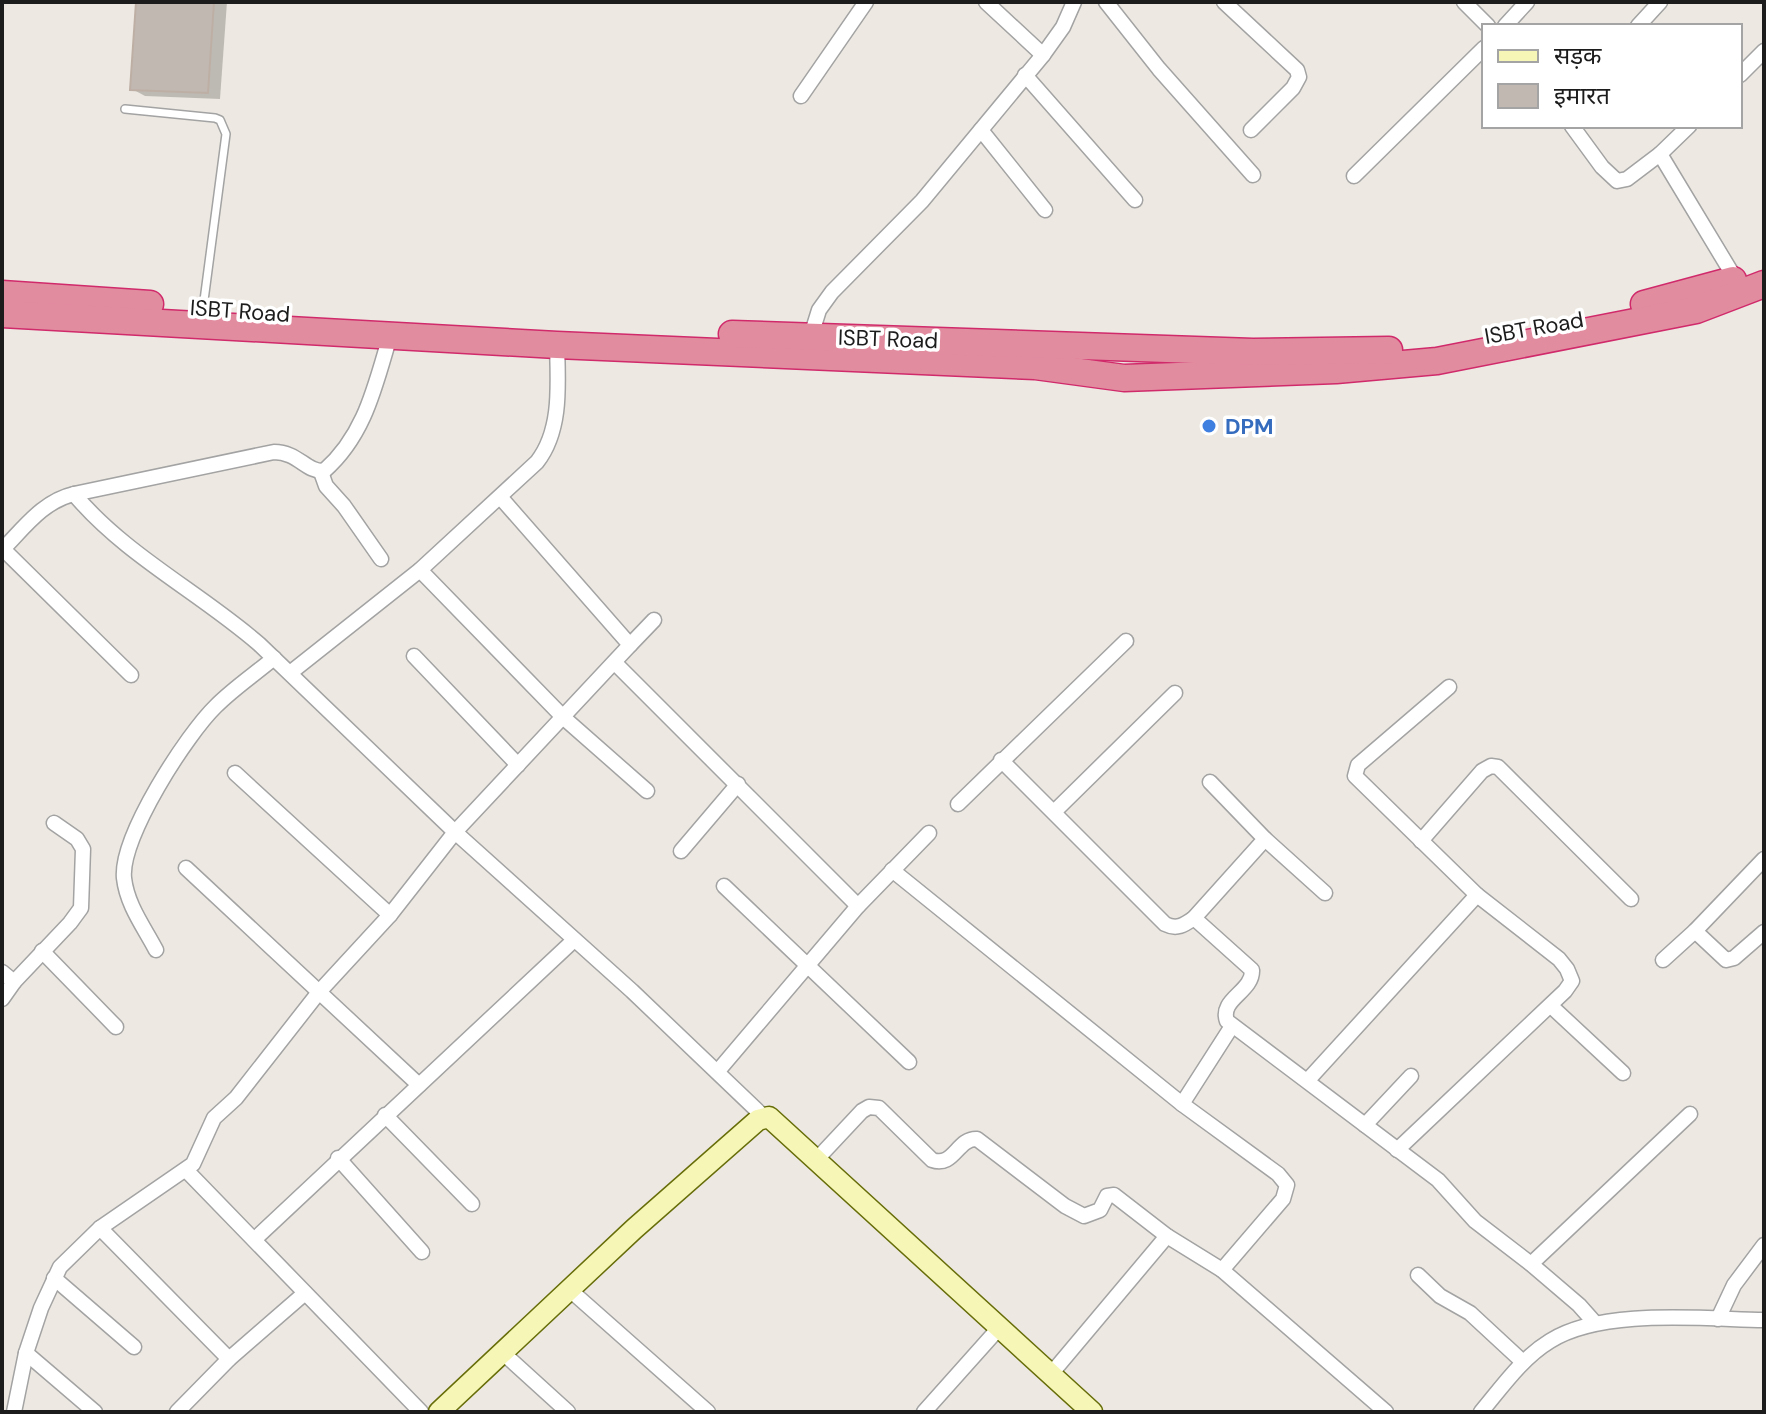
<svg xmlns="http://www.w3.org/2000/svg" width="1766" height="1414" viewBox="0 0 1766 1414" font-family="'DM Sans','Noto Sans Devanagari',sans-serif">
  <rect width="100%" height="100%" fill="#ede9e2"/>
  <polygon fill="#0003" points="138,2 227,2 220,99 145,96 132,89"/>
  <polygon fill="#c1b8b2" stroke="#beafa5" stroke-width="2" points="136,2 214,2 208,93 130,90"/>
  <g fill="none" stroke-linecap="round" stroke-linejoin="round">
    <defs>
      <polyline id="lane" points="125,109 215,118 220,120 226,134 203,308"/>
      <g id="street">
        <polyline points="986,2 1043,55"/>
        <polyline points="1106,2 1159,69 1253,175"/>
        <polyline points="1224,2 1297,70 1299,77 1293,88 1251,130"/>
        <polyline points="1464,2 1488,26"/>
        <polyline points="1505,26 1527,2"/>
        <polyline points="1638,26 1660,2"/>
        <polyline points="1025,75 1135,200"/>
        <polyline points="1740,75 1764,51"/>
        <polyline points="801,96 866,2"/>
        <polyline points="1572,126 1602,167 1617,181 1627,179 1660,154 1736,280"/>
        <polyline points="981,130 1045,210"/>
        <polyline points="1660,154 1689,126"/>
        <polyline points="1354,176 1484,48"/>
        <path d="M390,336C375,386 365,435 324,471C306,472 298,452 274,452L74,494C125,555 199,592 259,644L455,832L632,991L765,1118"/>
        <polyline points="809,342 819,310 832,292 922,201 1043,55 1063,27 1074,2"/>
        <polyline points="321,472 326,486 344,506 381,559"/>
        <polyline points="3,549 131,675"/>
        <path d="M2,550C24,528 43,501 74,494"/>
        <polyline points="420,570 564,718 647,791"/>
        <polyline points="630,645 654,620"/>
        <polyline points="414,656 518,765"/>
        <polyline points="615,663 858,906"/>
        <path d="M290,673L420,570L537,462C562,430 558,384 557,345"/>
        <path d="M1001,760L1165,924C1177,930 1184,925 1194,918L1265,839L1210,782"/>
        <polyline points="235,773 390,915"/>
        <polyline points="958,804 1126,641"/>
        <polyline points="1054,812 1175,693"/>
        <polyline points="1265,839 1325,893"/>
        <polyline points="1421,841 1482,771 1491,766 1498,767 1631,899"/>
        <polyline points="681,851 738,784"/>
        <polyline points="186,868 419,1085"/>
        <polyline points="892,870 1182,1104"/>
        <polyline points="724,886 909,1062"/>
        <path d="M1194,918L1252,970C1253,992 1219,999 1227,1021L1438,1180L1475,1221L1531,1264L1579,1305L1595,1323"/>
        <polyline points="1695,931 1726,960 1734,958 1764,932"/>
        <path d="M156,950C144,927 127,905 124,878C120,837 187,734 216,706C234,688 255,674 274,658"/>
        <polyline points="42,951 116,1027"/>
        <polyline points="1663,960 1695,931 1764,859"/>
        <polyline points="2,972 14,982 70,923 81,908 83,849 77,839 54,823"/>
        <polyline points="2,999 14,982"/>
        <polyline points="1551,1006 1623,1073"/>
        <polyline points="718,1071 858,906 929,833"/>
        <polyline points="1308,1080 1477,895"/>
        <polyline points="385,1115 472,1204"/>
        <polyline points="1365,1125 1411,1076"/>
        <polyline points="1397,1150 1565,991 1572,981 1567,969 1559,959 1477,895 1355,776 1358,765 1449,687"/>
        <polyline points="338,1158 422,1252"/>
        <path d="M817,1159L862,1111L869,1107L879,1108L932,1160C954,1168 957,1138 977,1139L1065,1206L1084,1216L1100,1210L1107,1196L1114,1195L1167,1236L1222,1270L1386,1412"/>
        <polyline points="186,1170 421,1412"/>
        <polyline points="100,1228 229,1359"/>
        <polyline points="255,1239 573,941"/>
        <polyline points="1531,1264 1690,1114"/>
        <polyline points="1222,1270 1283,1199 1287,1185 1278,1174 1182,1104 1232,1026"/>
        <polyline points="1418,1275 1440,1296 1470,1313 1523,1362"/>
        <polyline points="54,1278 134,1347"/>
        <polyline points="570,1290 708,1412"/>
        <polyline points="1718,1319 1734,1285 1764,1245"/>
        <polyline points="502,1352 568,1412"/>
        <polyline points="26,1353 95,1412"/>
        <polyline points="1051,1374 1167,1236"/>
        <polyline points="14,1412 26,1353 41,1308 60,1267 100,1228 193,1164 214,1118 236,1098 319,992 390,915 455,832 630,645 501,498"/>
        <polyline points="177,1412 229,1359 305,1293"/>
        <polyline points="924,1412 999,1328"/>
        <path d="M1481,1412C1502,1387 1522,1358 1550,1341C1602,1308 1703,1319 1764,1320"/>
      </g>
      <polyline id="secondary" points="439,1412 634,1229 758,1120 769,1117 1092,1412"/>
      <g id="highway">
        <polyline points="2,294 150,304"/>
        <polyline points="1644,304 1733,280"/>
        <polyline points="2,314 557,345 1035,366 1124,378 1336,370 1437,361 1696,310 1764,284"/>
        <polyline points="732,334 1253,352 1389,350"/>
      </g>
    </defs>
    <use href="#lane" stroke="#a3a3a3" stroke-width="10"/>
    <use href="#street" stroke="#a3a3a3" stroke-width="17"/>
    <use href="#secondary" stroke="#676d09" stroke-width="23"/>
    <use href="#highway" stroke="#d02a6b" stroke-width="29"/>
    <use href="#lane" stroke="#fff" stroke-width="7"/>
    <use href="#street" stroke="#fff" stroke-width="14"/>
    <use href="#secondary" stroke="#f6f7b7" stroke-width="20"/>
    <use href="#highway" stroke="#e28ca0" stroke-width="26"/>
  </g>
  <circle fill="#3f7fe0" stroke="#fff" stroke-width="3" cx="1209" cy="426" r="8"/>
  <g text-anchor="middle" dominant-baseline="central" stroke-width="7" stroke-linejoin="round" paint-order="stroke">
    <g font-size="22" fill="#1c1c1c" stroke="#fff">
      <text transform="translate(240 311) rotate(4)">ISBT Road</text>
      <text transform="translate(1534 328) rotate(-10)">ISBT Road</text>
      <text transform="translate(888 339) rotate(2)">ISBT Road</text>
    </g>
    <g font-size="22" font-weight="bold" fill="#366cbe" stroke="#fff" text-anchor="start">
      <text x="1225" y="426">DPM</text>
    </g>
  </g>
  <rect width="1766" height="1414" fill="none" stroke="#1c1c1c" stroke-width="8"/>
  <rect x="1482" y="24" width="260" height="104" fill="#ffffff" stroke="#a4a4a4" stroke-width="2"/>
  <rect x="1498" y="50" width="40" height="12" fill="#f6f7b7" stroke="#a4a4a4" stroke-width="2"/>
  <text x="1554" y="64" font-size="24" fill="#1c1c1c">सड़क</text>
  <rect x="1498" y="84" width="40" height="24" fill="#c1b8b2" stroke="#a4a4a4" stroke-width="2"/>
  <text x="1554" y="104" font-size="24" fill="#1c1c1c">इमारत</text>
</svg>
